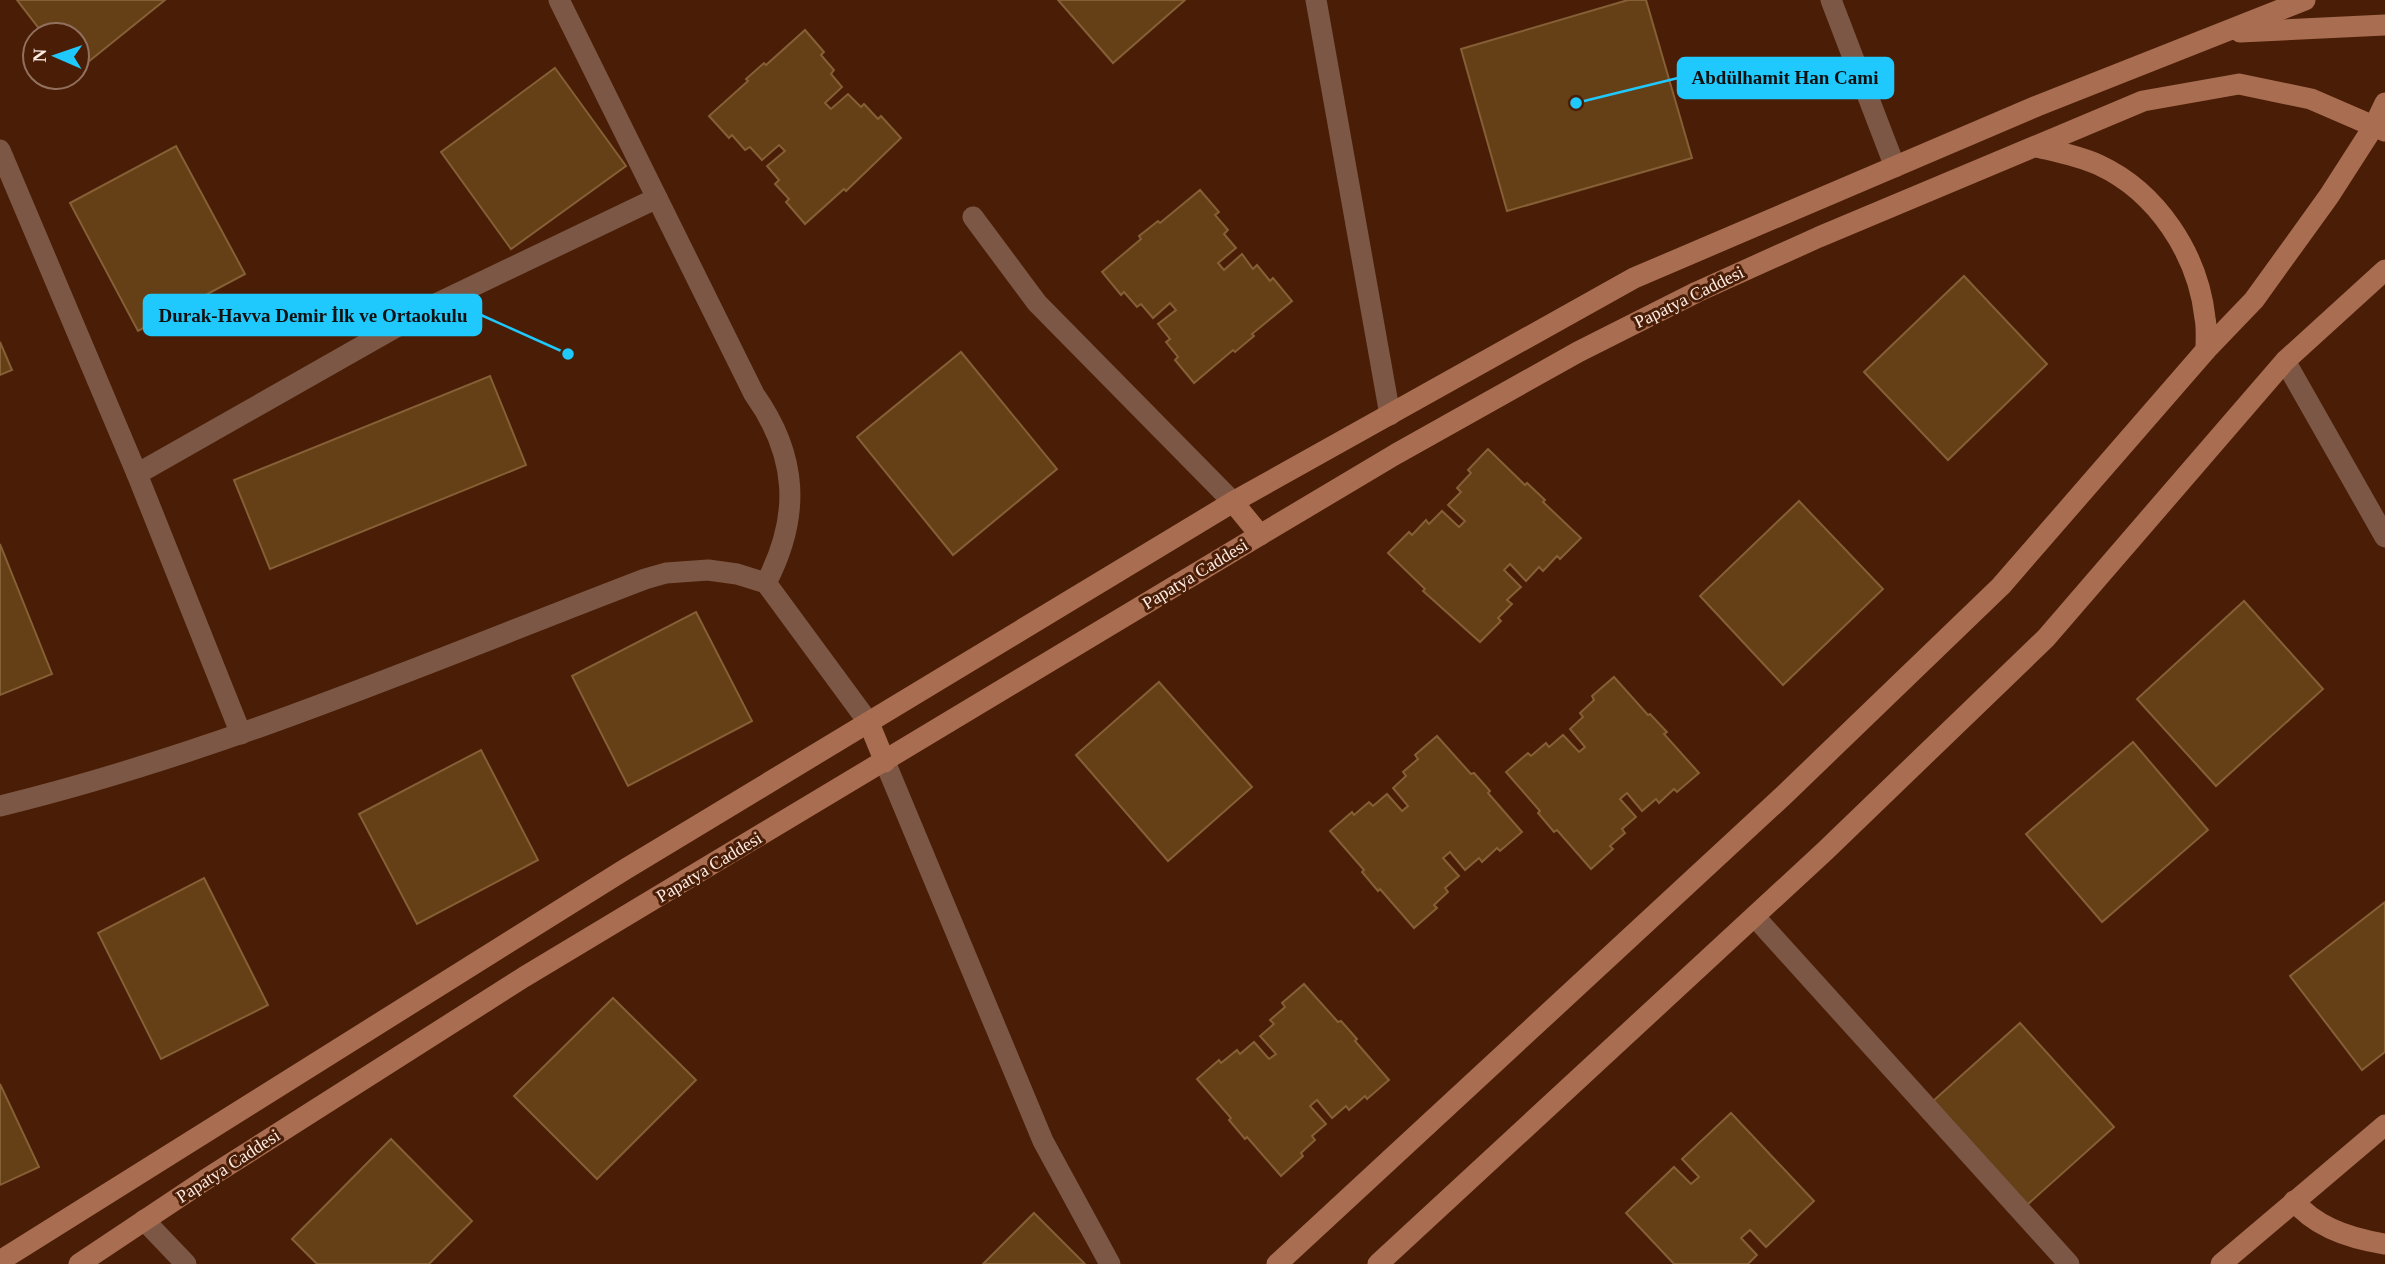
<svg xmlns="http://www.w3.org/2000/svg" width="2385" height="1264" viewBox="0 0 2385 1264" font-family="Georgia,serif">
  <rect width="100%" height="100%" fill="#4a1e06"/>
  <g fill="#654016" stroke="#855f36" stroke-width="2">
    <polygon points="17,0 165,0 77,71 77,35 44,35"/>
    <polygon points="1058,0 1185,0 1113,63"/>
    <polygon points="1628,0 1646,0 1692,158 1507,211 1461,49"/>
    <polygon points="805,30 824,52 821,55 834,70 831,74 842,87 825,103 831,109 848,94 861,107 864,104 878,119 881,116 901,138 846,191 844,189 805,224 786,202 789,199 775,184 779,180 767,166 785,151 779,145 762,160 750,147 745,150 732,135 729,138 709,116 748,81 746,79 764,63 766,65"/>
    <polygon points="555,68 626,166 511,249 441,152"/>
    <polygon points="176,146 245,274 138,331 70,203"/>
    <polygon points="1200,190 1219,212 1215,215 1228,230 1224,234 1236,248 1218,263 1224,270 1242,254 1253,269 1257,265 1270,281 1273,278 1292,301 1252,334 1254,336 1235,352 1233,350 1194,383 1175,360 1178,357 1166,342 1170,339 1158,324 1176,310 1170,303 1153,318 1141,304 1137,307 1124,292 1121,295 1102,272 1141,239 1139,236 1158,221 1160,223"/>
    <polygon points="1964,276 2047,364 1948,460 1864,372"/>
    <polygon points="0,342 12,370 0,375"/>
    <polygon points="961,352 1057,469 953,555 857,437"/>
    <polygon points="490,376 526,465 270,569 234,480"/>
    <polygon points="1488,449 1525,485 1527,483 1545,500 1543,502 1581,538 1560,559 1557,556 1543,571 1539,567 1526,581 1510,564 1504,570 1521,587 1507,600 1512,604 1498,618 1501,621 1480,642 1423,591 1425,589 1388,553 1409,532 1412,535 1426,520 1429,524 1442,511 1459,527 1465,521 1448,505 1461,492 1457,488 1471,473 1468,470"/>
    <polygon points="1799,501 1883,589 1783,685 1700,596"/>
    <polygon points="0,544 52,674 0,695"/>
    <polygon points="2244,601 2323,689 2216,786 2137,699"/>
    <polygon points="696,612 752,721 628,786 572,676"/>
    <polygon points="1614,677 1648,715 1650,714 1667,732 1664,734 1699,773 1677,792 1674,789 1659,803 1656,799 1642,811 1627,793 1620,799 1636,817 1622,829 1625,833 1610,846 1613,849 1591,869 1557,830 1554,832 1538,813 1540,811 1506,772 1528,753 1531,756 1546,743 1549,747 1563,735 1579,752 1585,747 1570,729 1583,717 1580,713 1594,700 1592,696"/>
    <polygon points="1159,682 1252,787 1168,861 1076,755"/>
    <polygon points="1437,736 1471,774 1474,773 1490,791 1488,793 1522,832 1500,851 1497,848 1482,862 1479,858 1465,870 1450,852 1443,858 1459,876 1445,888 1448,892 1434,905 1437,908 1414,928 1380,889 1378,891 1362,872 1364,870 1330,831 1352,812 1354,815 1369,802 1373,806 1387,794 1402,811 1408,806 1393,788 1406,776 1403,772 1418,759 1415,755"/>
    <polygon points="2133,742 2208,830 2102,922 2026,834"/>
    <polygon points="481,750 538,860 417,924 359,814"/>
    <polygon points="204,878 268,1005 161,1059 98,933"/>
    <polygon points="2385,902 2385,1052 2362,1070 2290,976"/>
    <polygon points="1304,984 1338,1022 1341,1021 1357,1039 1355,1041 1389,1080 1367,1099 1365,1096 1349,1110 1346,1106 1332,1118 1317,1100 1310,1106 1326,1124 1312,1136 1315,1140 1301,1153 1303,1156 1281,1176 1247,1137 1245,1139 1229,1120 1231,1118 1197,1079 1219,1060 1221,1063 1237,1050 1240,1054 1254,1042 1269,1059 1276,1054 1260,1036 1274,1024 1270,1020 1285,1007 1282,1003"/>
    <polygon points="613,998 696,1080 597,1179 514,1096"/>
    <polygon points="2020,1023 2114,1127 2027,1205 1933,1101"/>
    <polygon points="0,1084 39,1167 0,1185"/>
    <polygon points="1731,1113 1814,1201 1766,1247 1750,1230 1741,1238 1757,1255 1748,1264 1674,1264 1626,1213 1674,1167 1691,1184 1699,1177 1682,1159"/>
    <polygon points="391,1139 472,1221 429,1264 317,1264 292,1239"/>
    <polygon points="1034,1213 1085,1264 983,1264"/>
  </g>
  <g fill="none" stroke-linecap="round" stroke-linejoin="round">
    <g stroke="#7d5745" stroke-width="21">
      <path d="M559,0L754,394C798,456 801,516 766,583"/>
      <polyline points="1316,0 1390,415"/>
      <polyline points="1831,0 1895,167"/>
      <polyline points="0,150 137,474 241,734"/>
      <polyline points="973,217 1037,303 1233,502"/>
      <polyline points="2285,361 2385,537"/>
      <polyline points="137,474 440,302 657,198"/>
      <polyline points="885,762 1043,1141 1110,1264"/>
      <path d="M0,806C222,752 433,660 645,579L666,573L708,570L737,574L766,583L869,723"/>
      <polyline points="1755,917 2069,1264"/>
      <polyline points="144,1220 186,1264"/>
    </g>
    <g stroke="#a96d51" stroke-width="21">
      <polyline points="2240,32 2385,25"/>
      <path d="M2037,147C2058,152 2079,156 2099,165C2157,192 2198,254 2205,318C2207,328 2206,339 2206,350"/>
      <polyline points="1233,502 1260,535"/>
      <polyline points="869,723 885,762"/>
      <path d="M2294,1201C2316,1228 2352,1239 2385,1244"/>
      <polyline points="0,1261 624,870 1233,502 1634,278 2037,106 2305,0"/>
      <polyline points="79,1264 208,1178 524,977 1260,535 1396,454 1578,352 1697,292 1819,237 2143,101 2239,84 2311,99 2385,131"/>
      <polyline points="1277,1264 1783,796 2001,586 2206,350 2254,300 2329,196 2374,126 2385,103"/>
      <polyline points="1378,1264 1825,851 2046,638 2285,361 2385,270"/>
      <polyline points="2221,1264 2385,1125"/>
    </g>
  </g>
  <g text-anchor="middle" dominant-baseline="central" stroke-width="6" stroke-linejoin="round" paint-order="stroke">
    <g font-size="18" fill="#feece4" stroke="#4a1e06">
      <text transform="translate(1689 297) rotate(-26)">Papatya Caddesi</text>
      <text transform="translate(1195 574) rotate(-31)">Papatya Caddesi</text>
      <text transform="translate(709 867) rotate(-31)">Papatya Caddesi</text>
      <text transform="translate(228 1166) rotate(-33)">Papatya Caddesi</text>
    </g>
  </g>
  <path fill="none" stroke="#20c9fd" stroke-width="2.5" d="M1576 103L1678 78M568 354L481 315"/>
  <g fill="#20c9fd" stroke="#4a1e06" stroke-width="2.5">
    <circle cx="1576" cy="103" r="7"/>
    <circle cx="568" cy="354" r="7"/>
  </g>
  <g fill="#20c9fd" stroke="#20c9fd" stroke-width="2.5">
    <rect x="1678" y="58" width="215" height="40" rx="7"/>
    <rect x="144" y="295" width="337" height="40" rx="7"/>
  </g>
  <g font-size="19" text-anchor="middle" font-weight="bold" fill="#111">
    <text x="1785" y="84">Abdülhamit Han Cami</text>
    <text x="313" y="322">Durak-Havva Demir İlk ve Ortaokulu</text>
  </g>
  <g transform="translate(56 56) rotate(272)"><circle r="33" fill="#4a1e06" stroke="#92705f" stroke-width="2"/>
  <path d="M0-5L12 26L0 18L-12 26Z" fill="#20c9fd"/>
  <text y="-10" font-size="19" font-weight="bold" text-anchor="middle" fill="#feece4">N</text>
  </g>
</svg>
